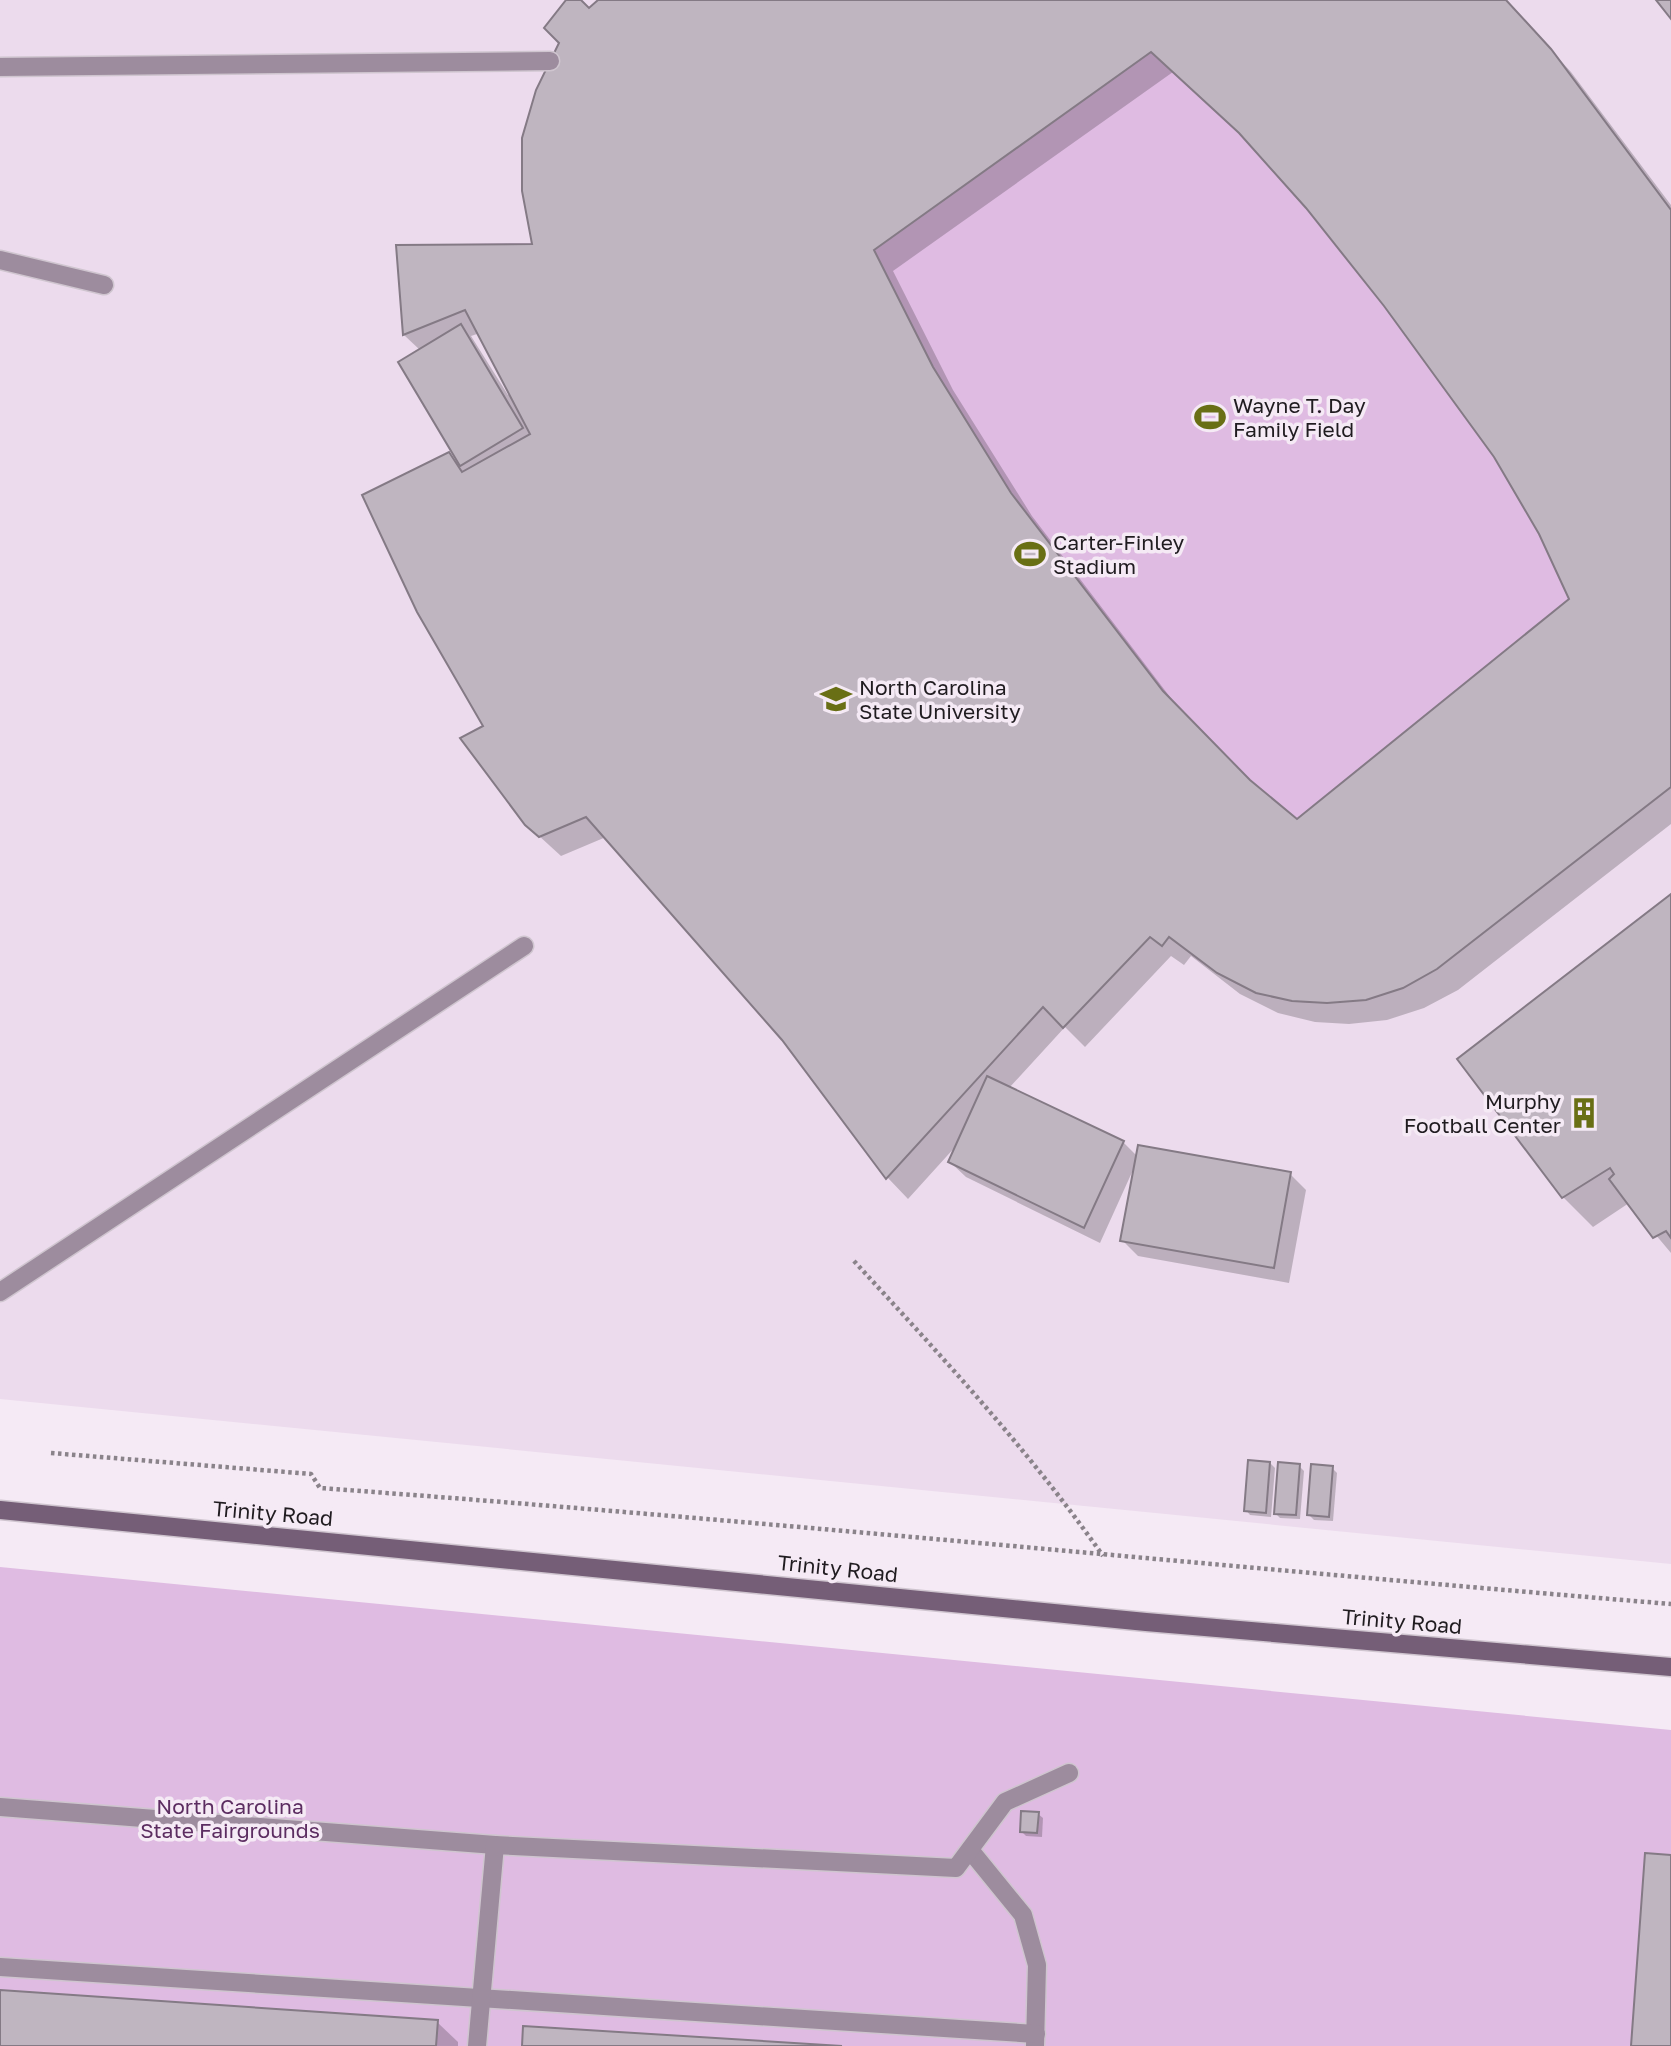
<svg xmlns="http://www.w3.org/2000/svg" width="1671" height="2046" viewBox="0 0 1671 2046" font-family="'Golos Text',sans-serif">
  <rect width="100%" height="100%" fill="#f5eaf5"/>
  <polygon fill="#ecdbed" points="0,0 1671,0 1671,1564 0,1399"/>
  <g fill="#dfbbe2">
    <path d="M566,0H581L589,7L598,0H1506L1551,49L1671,210V787L1437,969C1366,1008 1289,1018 1217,973C1200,963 1185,949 1169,937L1162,946L1150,937L1063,1028L1043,1008L886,1179L782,1040L586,817L525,825L460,738L483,726L417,612L363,495L449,452L463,472L530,434L466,310L403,335L396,245L532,243L522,138L536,90L558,43L544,28Z"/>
    <polygon points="0,1567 1671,1730 1671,2046 0,2046"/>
  </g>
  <g fill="#0003" fill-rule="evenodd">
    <path d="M569,0H579L589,10L598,0H1505L1571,72L1671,205V824L1458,990L1424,1008L1387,1020L1349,1024L1315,1022L1278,1013L1240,994L1191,956L1184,965L1171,956L1085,1047L1065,1027L1009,1088L1123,1142L1137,1156L1290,1174L1306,1190L1289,1283L1138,1256L1122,1240L1133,1170L1100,1243L966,1177L950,1162L956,1146L908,1199L888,1178L783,1039L606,837L561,856L526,824L448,454L462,466L400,363L421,351L404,335L398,247L534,245ZM1173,72L1248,141L1307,207L1386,305L1495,456L1540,534L1572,600L1297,822L1251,784L1183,714L1032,516L953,390L893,271ZM480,333L511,393L508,395L471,336Z"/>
    <polygon points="1671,896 1671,1253 1629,1203 1593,1227 1563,1197"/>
    <polygon points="1270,1463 1275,1468 1271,1517 1250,1515 1246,1510"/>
    <polygon points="1299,1466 1304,1471 1300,1519 1280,1518 1275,1513"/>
    <polygon points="1332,1468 1337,1473 1333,1521 1314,1520 1309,1515"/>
    <polygon points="1038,1814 1043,1818 1042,1837 1026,1836 1021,1831"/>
    <polygon points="0,1992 437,2022 458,2042 458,2046 0,2046"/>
  </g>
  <g fill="#bfb5c0" stroke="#847a85" stroke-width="2" fill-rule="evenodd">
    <path d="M566,0H581L589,8L598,0H1506L1551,49L1671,210V787L1437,969L1403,988L1366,1000L1327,1003L1292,1001L1256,993L1217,973L1169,937L1162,946L1150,937L1063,1028L1043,1007L886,1179L782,1040L586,817L539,837L525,825L460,738L483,726L417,612L362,495L449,452L462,472L530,434L465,310L403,335L396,245L532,244L522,191V138L536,90L559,43L544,28ZM1151,52L1239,133L1306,208L1384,306L1494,457L1539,534L1569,599L1297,819L1250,780L1163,691L1011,493L933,367L874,250Z"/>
    <polygon points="1656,0 1671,0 1671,19"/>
    <polygon points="461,324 523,428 460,466 398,362"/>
    <polygon points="1671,894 1671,1238 1666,1231 1653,1238 1609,1179 1614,1174 1610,1168 1562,1198 1457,1059"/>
    <polygon points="987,1076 1124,1141 1084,1228 948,1162"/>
    <polygon points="1138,1145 1291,1172 1274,1268 1120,1241"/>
    <polygon points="1248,1460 1270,1462 1266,1513 1244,1511"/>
    <polygon points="1278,1462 1300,1464 1296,1515 1274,1514"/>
    <polygon points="1311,1464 1333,1466 1329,1517 1307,1515"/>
    <polygon points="1021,1811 1039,1812 1037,1833 1020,1832"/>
    <polygon points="1645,1853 1671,1855 1671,2046 1631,2046"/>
    <polygon points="0,1990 438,2020 436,2046 0,2046"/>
    <polygon points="523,2026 842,2046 522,2046"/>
  </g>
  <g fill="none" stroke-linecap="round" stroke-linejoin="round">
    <defs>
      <g id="lane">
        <polyline points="0,67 550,61"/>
        <polyline points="0,260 104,285"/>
        <polyline points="0,1292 524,946"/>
        <polyline points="0,1807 495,1845"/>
        <polyline points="970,1850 1023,1915 1037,1965 1035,2046"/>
        <polyline points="0,1967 1036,2034"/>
        <polyline points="477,2046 495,1845 956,1868 1005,1802 1069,1773"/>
      </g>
      <polyline id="secondary" points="0,1510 1146,1622 1671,1667"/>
    </defs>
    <use href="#lane" stroke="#cfc5cf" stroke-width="21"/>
    <use href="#secondary" stroke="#cfc5cf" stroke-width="21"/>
    <g stroke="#8a838a" stroke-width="4.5" stroke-dasharray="3.5 3.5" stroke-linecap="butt">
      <path d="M854,1261C941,1356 1029,1450 1103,1556"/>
      <path d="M51,1453L311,1474L320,1488C771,1521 1221,1567 1671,1604"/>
    </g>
    <use href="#lane" stroke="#9d8c9e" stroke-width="18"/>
    <use href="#secondary" stroke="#755e77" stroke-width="18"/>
  </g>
  <defs>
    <symbol id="stadium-bare" viewBox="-9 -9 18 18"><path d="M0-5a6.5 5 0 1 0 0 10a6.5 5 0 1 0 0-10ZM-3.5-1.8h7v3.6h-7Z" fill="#696f15" stroke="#f5eaf5" stroke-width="2.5" paint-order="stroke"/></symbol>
    <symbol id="university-bare" viewBox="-9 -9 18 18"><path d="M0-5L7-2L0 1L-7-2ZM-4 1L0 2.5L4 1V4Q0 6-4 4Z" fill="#696f15" stroke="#f5eaf5" stroke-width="2.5" paint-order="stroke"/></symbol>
    <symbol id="building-bare" viewBox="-9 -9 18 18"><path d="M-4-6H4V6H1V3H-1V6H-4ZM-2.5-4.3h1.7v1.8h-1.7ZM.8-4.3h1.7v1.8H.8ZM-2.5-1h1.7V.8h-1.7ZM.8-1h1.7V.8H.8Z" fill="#696f15" stroke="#f5eaf5" stroke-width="2.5" paint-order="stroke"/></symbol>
  </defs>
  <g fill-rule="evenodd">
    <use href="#stadium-bare" x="1188" y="395" width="44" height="44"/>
    <use href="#stadium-bare" x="1008" y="532" width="44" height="44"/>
    <use href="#university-bare" x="814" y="677" width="44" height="44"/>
    <use href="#building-bare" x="1562" y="1091" width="44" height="44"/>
  </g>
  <g text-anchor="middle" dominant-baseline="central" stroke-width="7" stroke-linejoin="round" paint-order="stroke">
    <g font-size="21" fill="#201c20" stroke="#f5eaf5" text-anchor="start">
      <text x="1233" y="405">Wayne T. Day<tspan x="1233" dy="24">Family Field</tspan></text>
      <text x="1053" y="542">Carter-Finley<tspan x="1053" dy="24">Stadium</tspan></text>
      <text x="859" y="687">North Carolina<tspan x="859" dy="24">State University</tspan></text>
      <text x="1561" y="1101" text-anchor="end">Murphy<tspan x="1561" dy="24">Football Center</tspan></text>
    </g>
    <g font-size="21" fill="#201c20" stroke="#f5eaf5">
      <text transform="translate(273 1513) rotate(5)">Trinity Road</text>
      <text transform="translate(838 1568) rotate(6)">Trinity Road</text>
      <text transform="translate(1402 1621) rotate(5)">Trinity Road</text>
    </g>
    <g font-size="21" fill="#5c2d61" stroke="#f5eaf5">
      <text x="230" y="1806">North Carolina<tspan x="230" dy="24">State Fairgrounds</tspan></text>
    </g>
  </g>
</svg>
